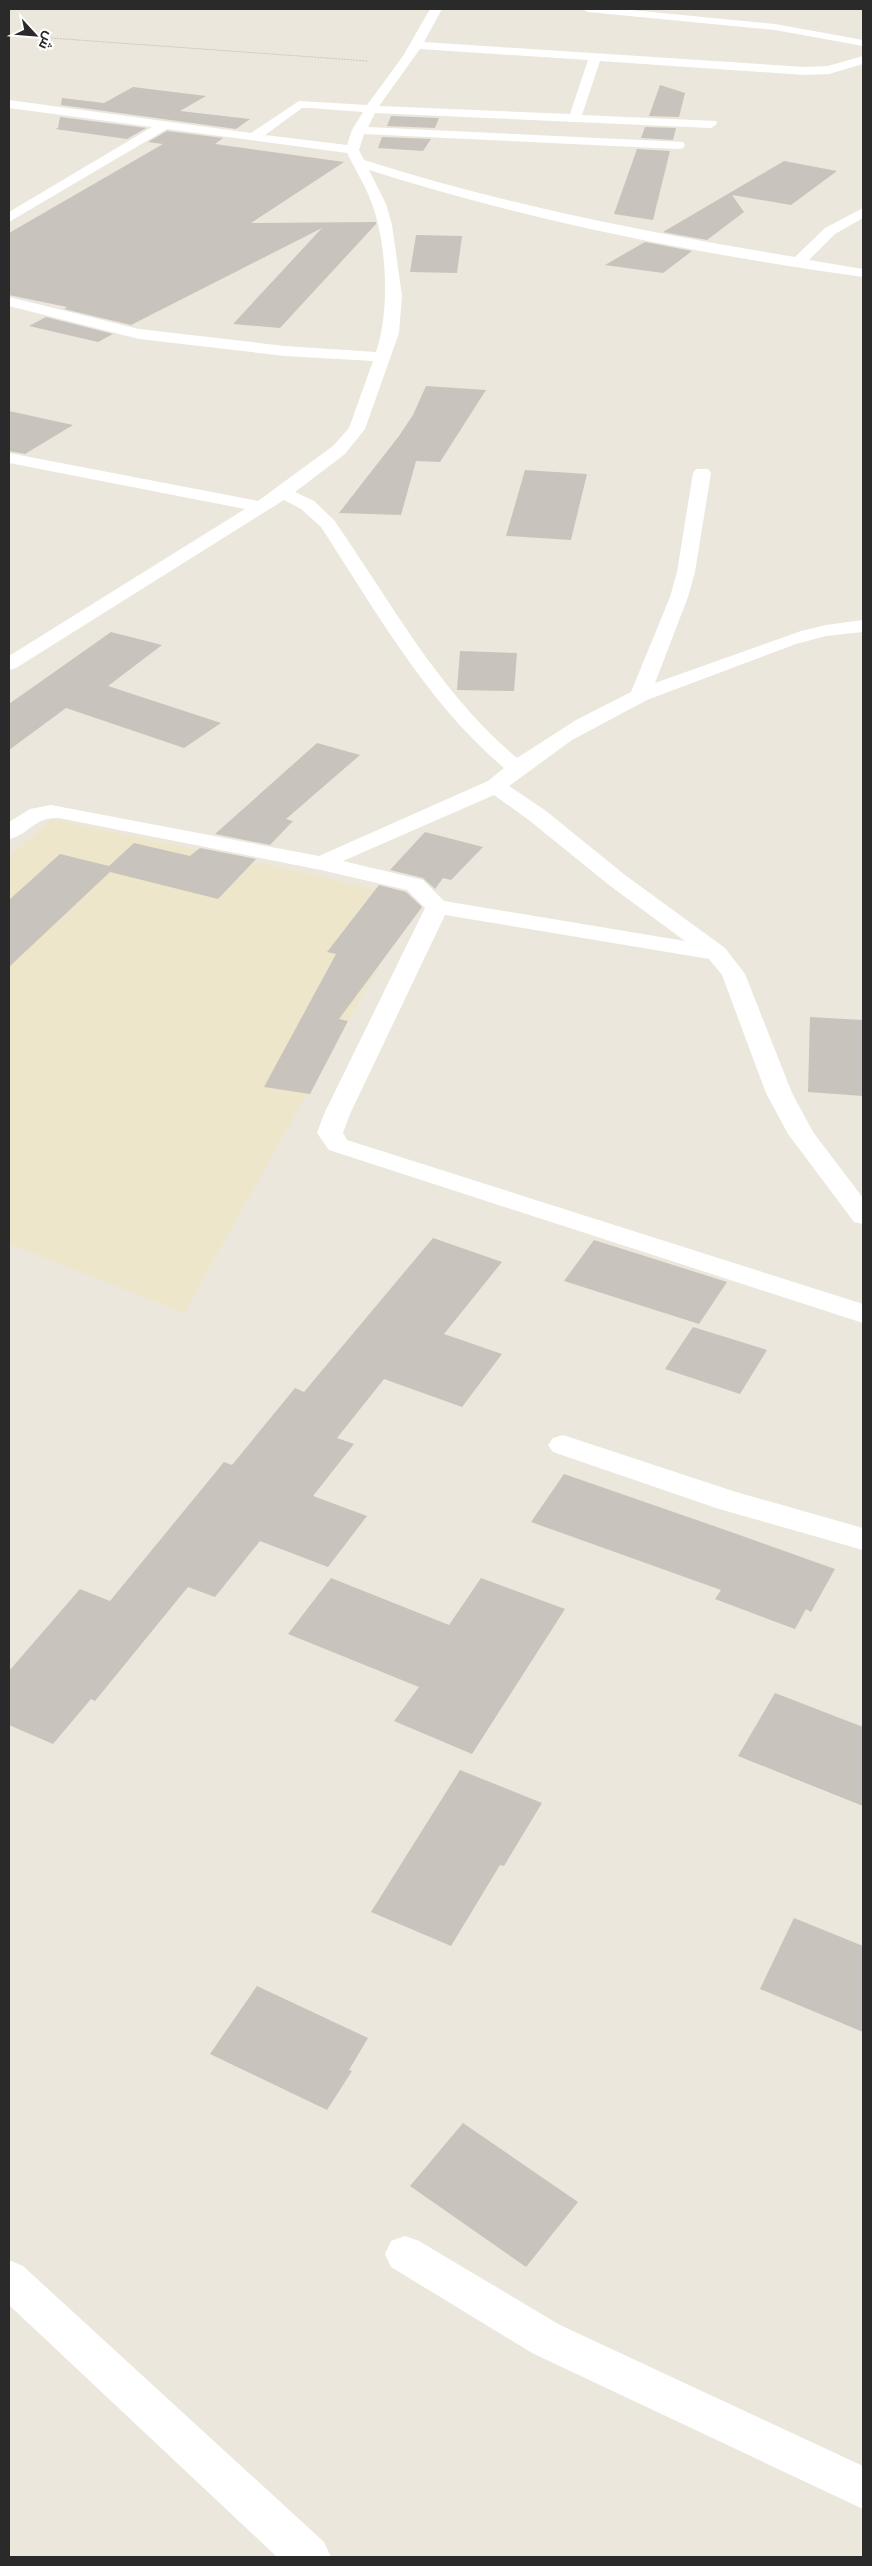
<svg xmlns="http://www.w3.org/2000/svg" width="872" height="2566" viewBox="0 0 872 2566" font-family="Manrope,Cairo,sans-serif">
  <rect width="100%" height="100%" fill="#ece7dc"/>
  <polygon fill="#eee6cb" points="52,819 306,873 416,900 184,1313 9,1244 9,857"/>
  <g fill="#c8c3bc">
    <polygon points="660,85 685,93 679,117 649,116"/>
    <polygon points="133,87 206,96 180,111 250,119 236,129 61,105 62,98 104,103"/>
    <polygon points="391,116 439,118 435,128 387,126"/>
    <polygon points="60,117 146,128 127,139 55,129 58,128"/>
    <polygon points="645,127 676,128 673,140 641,138"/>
    <polygon points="167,131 223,138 215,144 344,162 251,223 376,222 376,224 280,328 233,324 322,228 131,325 64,309 67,307 9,295 9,233 163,144 148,142"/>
    <polygon points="382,137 431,139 423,151 378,148"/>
    <polygon points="637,149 670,151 653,220 614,214"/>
    <polygon points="784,161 837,171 791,205 732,195 744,212 707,240 663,232"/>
    <polygon points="416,235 462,236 457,273 410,272"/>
    <polygon points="645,242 676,248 692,251 663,273 605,265"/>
    <polygon points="46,317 113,334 98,342 29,326"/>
    <polygon points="426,386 486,390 440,462 416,461 401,515 339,513 399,436 413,415"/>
    <polygon points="9,411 73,425 25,454 9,451"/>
    <polygon points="525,470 587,474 571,540 506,536"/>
    <polygon points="111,632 162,645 108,686 221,723 184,748 66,708 9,750 9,704"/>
    <polygon points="460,651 517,653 514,691 457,690"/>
    <polygon points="317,743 360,755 286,819 293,821 270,845 215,834"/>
    <polygon points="425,832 483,847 451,880 443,878 435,889 423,878 390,870"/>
    <polygon points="134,843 190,856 200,848 256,859 218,899 110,872 9,967 9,900 60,854 109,866"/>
    <polygon points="379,885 406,892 422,907 339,1019 348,1021 310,1094 264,1087 336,954 327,952"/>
    <polygon points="810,1017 863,1020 863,1096 808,1092"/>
    <polygon points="433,1238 502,1262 444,1334 502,1354 462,1407 384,1379 337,1438 354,1444 313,1496 367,1516 328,1567 260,1541 215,1597 188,1587 95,1701 91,1699 53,1744 9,1725 9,1671 80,1589 110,1601 224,1462 232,1465 295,1388 304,1392"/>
    <polygon points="594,1240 727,1282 699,1324 564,1281"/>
    <polygon points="693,1327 767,1350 740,1394 665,1369"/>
    <polygon points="564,1474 714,1526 835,1569 811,1612 806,1609 795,1629 715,1599 721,1590 531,1522"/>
    <polygon points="331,1578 449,1625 481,1578 565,1609 472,1754 394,1721 419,1687 288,1634"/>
    <polygon points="775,1693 863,1727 863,1806 738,1756"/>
    <polygon points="460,1770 542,1803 504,1866 500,1865 451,1946 371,1912"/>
    <polygon points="794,1918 863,1946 863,2032 760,1989"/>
    <polygon points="257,1986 368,2038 349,2070 352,2071 327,2110 210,2054"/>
    <polygon points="463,2123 578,2202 526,2267 410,2186"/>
  </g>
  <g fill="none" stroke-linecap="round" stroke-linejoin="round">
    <polyline stroke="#c8c8c8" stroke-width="1" stroke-dasharray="2 1" stroke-linecap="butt" points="9,35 368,61"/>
    <g fill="#fff" fill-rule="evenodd">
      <path d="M430,9H442L424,42L805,67L828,66L863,56V64L829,74L805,75L600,61L582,115L716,121L717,124L711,128L375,113L368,127L683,142L685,145L683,148L678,149L364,134L359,150L364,160C505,205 649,233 795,257L825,228L863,208V218L835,234L809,260L863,269V277C697,254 529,221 369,170L386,204L392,225L402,296L399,333L365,429L345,454L295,492L314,501L334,520C391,602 440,694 517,758L576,720L631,692L670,597L677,572L693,473L696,469H708L711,473L695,572L688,597L655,683L801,631L826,625L863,620V632L826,636L796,644L647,700L572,740L509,786L546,811L625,875L725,948L745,974L792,1093L813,1132L863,1198V1224L854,1222L788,1134L766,1093L722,975L709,959L445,915L350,1114L343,1133L347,1140L863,1304V1323L329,1150L317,1133L324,1114L425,908L407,890L321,870L59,818C33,817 29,835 9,839V822L30,809L51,805L319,856L488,781L504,768C427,703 376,611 321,527L301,509L284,500L16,668L9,670V656L245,509L9,463V453L258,501L333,446L349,428L373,361L285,356L139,339L9,306V297L139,329L285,346L376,352C390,313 387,244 372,204C366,187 355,169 347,153L167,129L9,222V212L152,127L9,108V100L251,133L299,101L367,105L403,56ZM420,49L588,60L570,114L379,106ZM302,108H310L363,112L352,130L347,145L265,135ZM494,795L530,821L609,885L685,941L444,901L423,880L343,861Z"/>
      <polygon points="582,9 621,9 775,24 863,40 863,46 775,30 588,12"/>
      <polygon points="563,1435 736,1492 863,1528 863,1550 716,1508 553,1452 548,1445 553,1438"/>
      <polygon points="405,2236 419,2241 560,2325 863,2466 863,2509 532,2353 391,2267 385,2254 391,2241"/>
      <polygon points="9,2260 23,2266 324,2542 331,2557 277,2557 9,2305"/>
    </g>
  </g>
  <rect width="872" height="2566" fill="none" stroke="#2a2a2a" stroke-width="20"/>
  <g transform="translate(35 35) rotate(116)" stroke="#ffffff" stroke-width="4" paint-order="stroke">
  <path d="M0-4L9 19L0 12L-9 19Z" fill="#2a2a2a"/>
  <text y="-8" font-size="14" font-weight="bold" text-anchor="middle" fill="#2a2a2a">ش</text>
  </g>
</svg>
